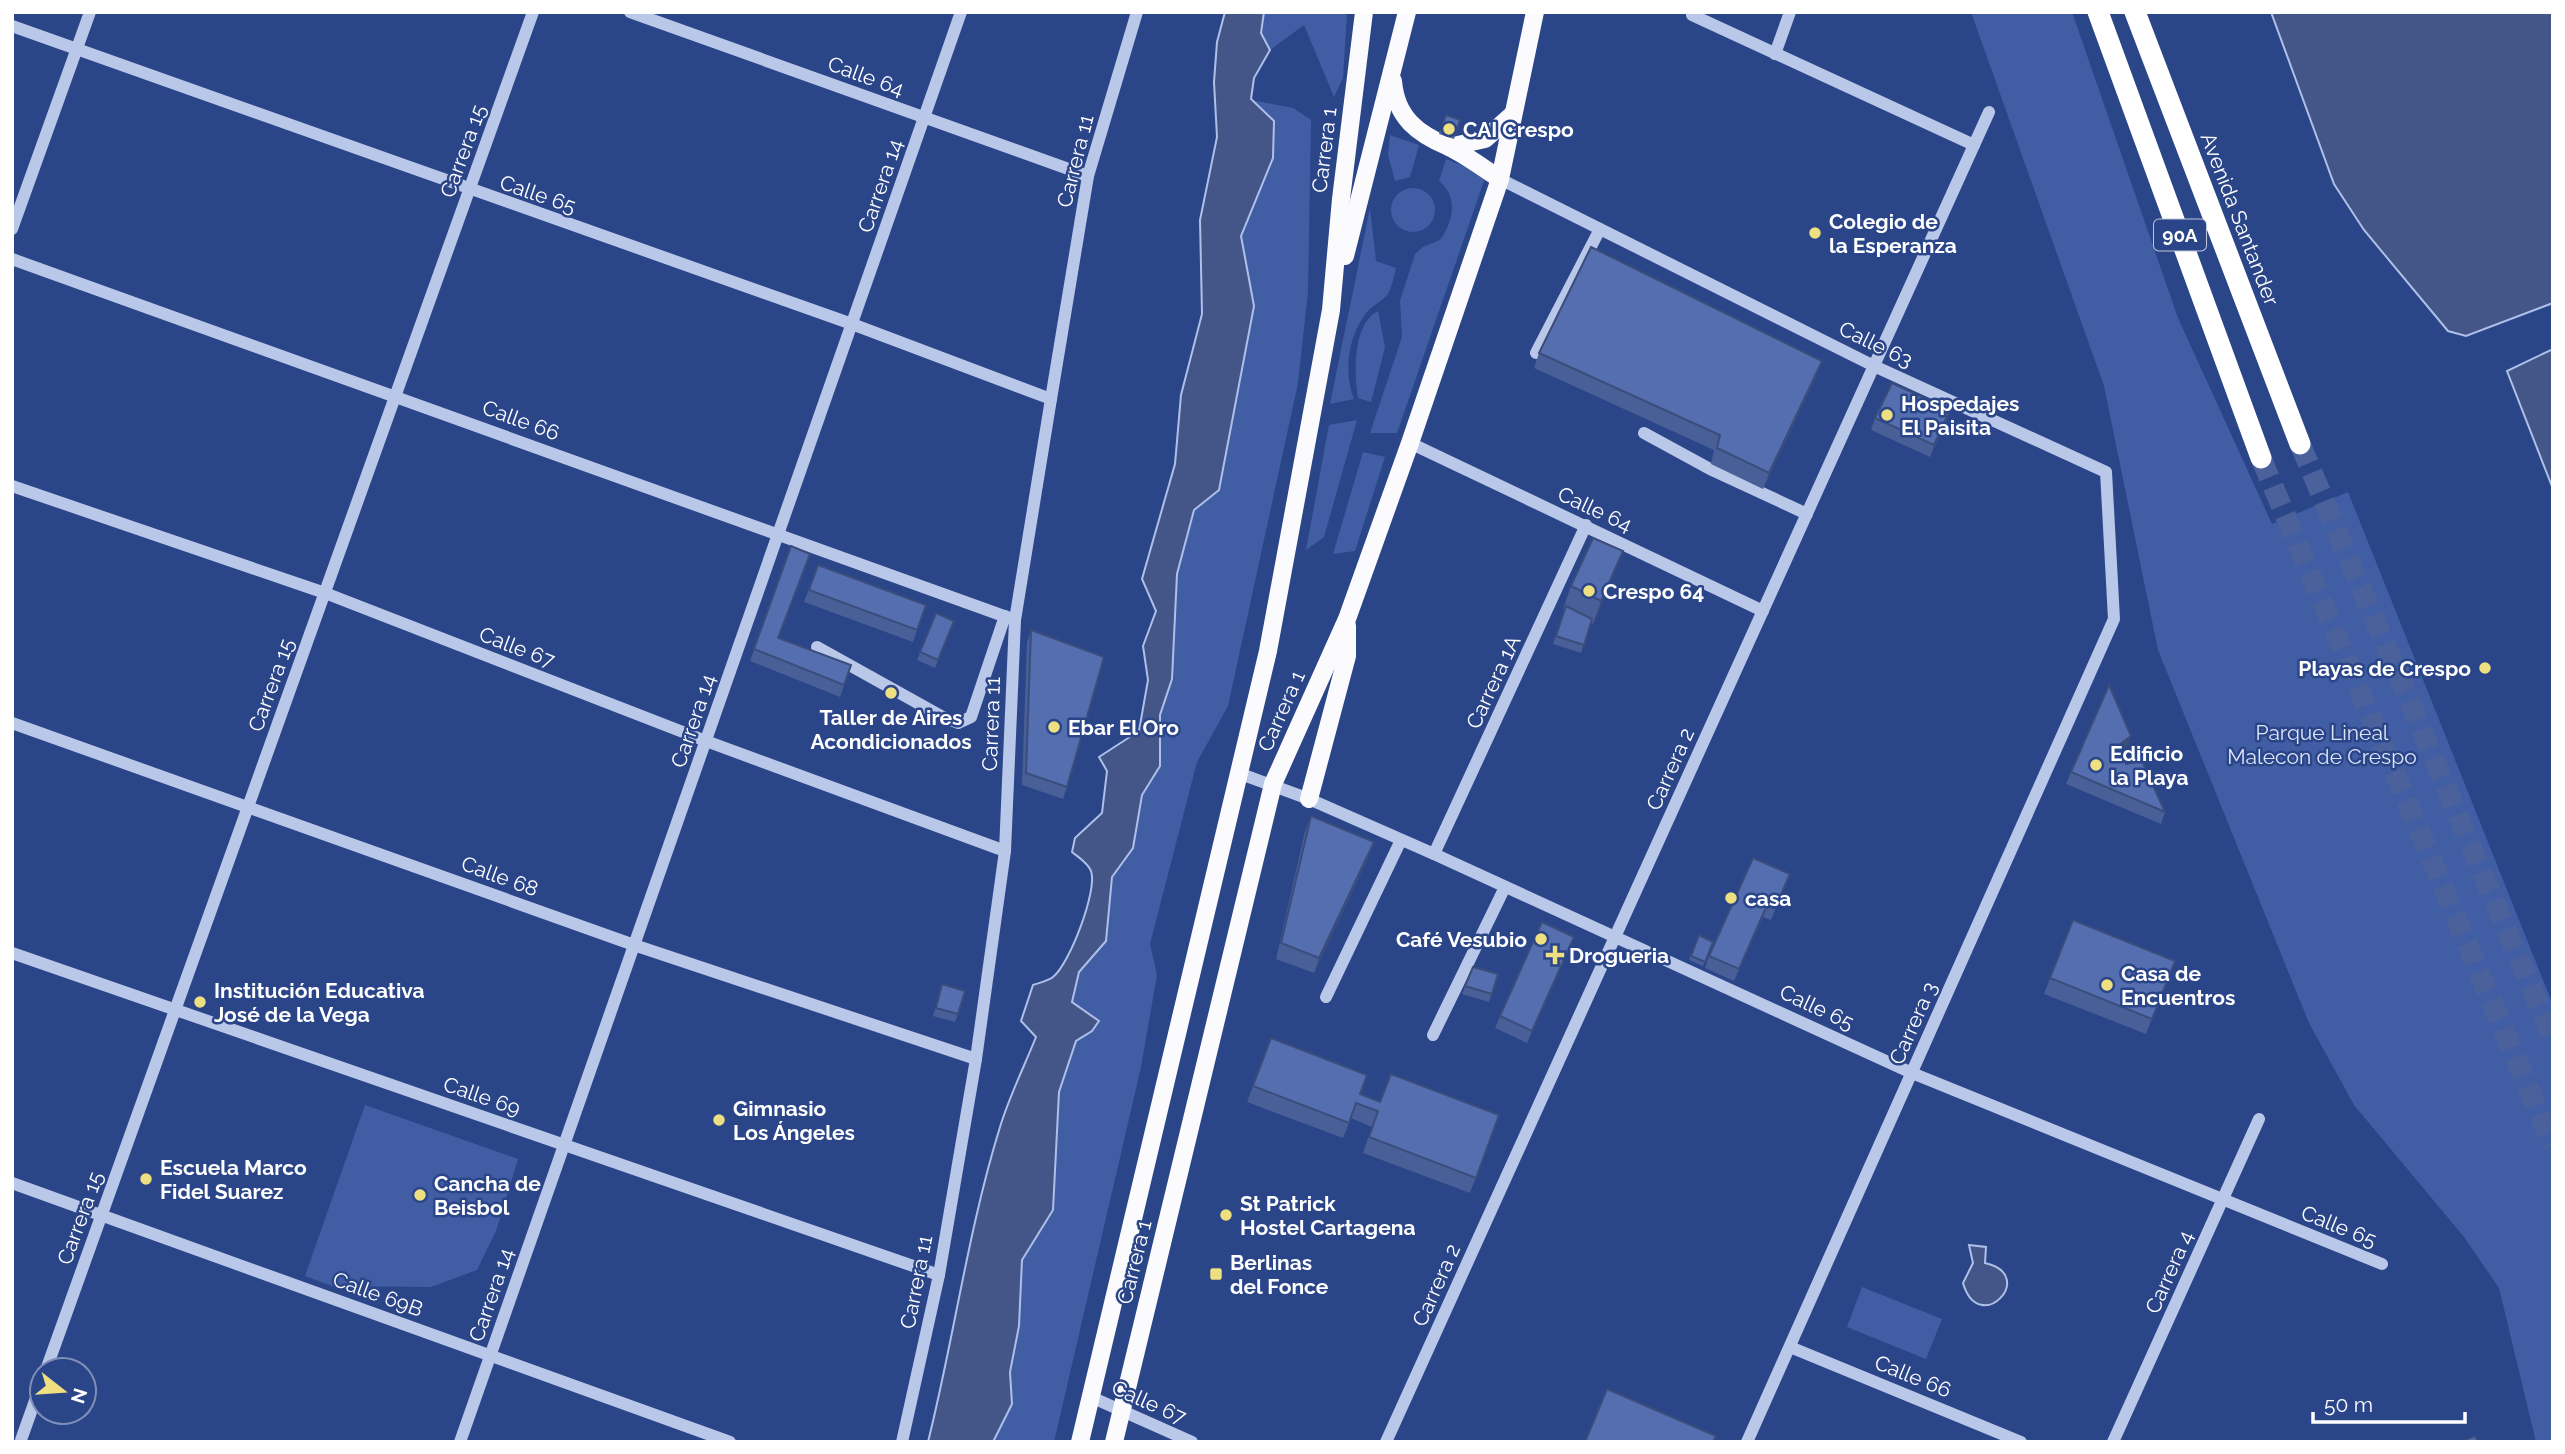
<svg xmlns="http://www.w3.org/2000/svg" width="2565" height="1454" viewBox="0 0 2565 1454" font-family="Raleway,sans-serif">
  <rect width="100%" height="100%" fill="#2b4589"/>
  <g fill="#415ea5">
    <polygon points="1264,12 1347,12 1343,78 1334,97 1304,25 1270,50 1261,33"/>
    <polygon points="1971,12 2072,12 2178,318 2272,524 2348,492 2553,1005 2553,1442 2536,1442 2499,1288 2464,1237 2354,1105 2309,1023 2158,650 2104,386"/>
    <polygon points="1251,100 1293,108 1311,120 1308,292 1298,383 1228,706 1197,762 1150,944 1157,975 1141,1067 1054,1442 993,1442 1012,1404 1010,1372 1019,1326 1022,1260 1053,1210 1059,1092 1076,1041 1092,1031 1072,1002 1078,972 1106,941 1112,876 1133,848 1142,795 1160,766 1160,715 1172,679 1177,574 1194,510 1219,490 1254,306 1241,236 1273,158 1274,121"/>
    <polygon points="1390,135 1419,145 1410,177 1395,181 1388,155"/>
    <path d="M1446,159L1486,175L1397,433H1370L1402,337L1400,301L1415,254L1423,247L1440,240C1453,222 1459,197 1439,181Z"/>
    <circle cx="1413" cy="210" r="22"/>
    <path d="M1370,208L1376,261L1396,268C1394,276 1392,286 1388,294C1384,300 1373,305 1368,311C1348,334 1343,372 1354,399L1330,404Z"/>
    <path d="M1378,311L1385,347L1371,402L1358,398C1354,374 1352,324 1378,311Z"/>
    <polygon points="1357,420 1324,537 1306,550 1329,425"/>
    <polygon points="1363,452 1385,457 1355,551 1333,554"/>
    <polygon points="365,1105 518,1159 496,1231 477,1270 431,1287 332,1286 305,1276"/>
    <polygon points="1862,1287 1942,1319 1926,1359 1847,1327"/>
  </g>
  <g fill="#445687" stroke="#aec0e8" stroke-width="2">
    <path d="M1225,12H1264L1261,33L1270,50L1254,78L1251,99L1274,121L1273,158L1241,236L1254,306L1219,490L1194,510L1177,574L1172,679L1160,715V766L1142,795L1133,848L1112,877L1106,941L1079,972L1072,1002L1099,1021L1092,1031L1076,1041L1059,1092L1053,1210L1022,1260L1019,1326L1010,1372L1012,1404L993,1442H928C954,1338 968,1230 1000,1127C1009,1097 1024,1067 1036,1037L1021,1021L1033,985C1039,983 1048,981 1053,977C1069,965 1098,890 1091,871C1088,863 1078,857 1072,852L1075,838L1102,813L1107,771L1099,757L1139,731L1148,680L1143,646L1156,611L1142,579L1175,464L1181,395L1202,314L1200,220L1217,137L1214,82L1217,42Z"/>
    <polygon points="2271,12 2553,12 2553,303 2466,336 2448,331 2364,230 2334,184"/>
    <polygon points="2553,349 2553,489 2507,371"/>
    <path d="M1969,1245L1986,1247L1985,1263C2039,1275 1979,1338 1963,1283L1973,1263Z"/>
  </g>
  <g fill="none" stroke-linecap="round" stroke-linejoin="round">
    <g stroke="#4b619b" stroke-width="21" stroke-dasharray="21 10" stroke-linecap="butt">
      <polyline points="2300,444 2553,1039"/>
      <polyline points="2261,458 2553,1146"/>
    </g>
    <g stroke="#b9c7e8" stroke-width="12">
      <polyline points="630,12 1088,176"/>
      <polyline points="1692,15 1974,145"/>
      <polyline points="12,26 852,324 1051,399"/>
      <polyline points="1775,54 1790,12"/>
      <polyline points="1500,179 1874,366 2106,472 2114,619 1747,1442"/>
      <polyline points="12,229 90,12"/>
      <polyline points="12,259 1015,620"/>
      <polyline points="1536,353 1600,229"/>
      <polyline points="1644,433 1710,469 1807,514"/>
      <polyline points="1410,443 1763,611"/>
      <polyline points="12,486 325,593 706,741 1005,851"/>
      <polyline points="817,647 941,716 958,723 971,717 1005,616"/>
      <polyline points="12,723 634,945 976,1059"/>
      <polyline points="1241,774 1309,799 1434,854 1912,1073 2382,1264"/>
      <polyline points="1434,854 1586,525"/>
      <polyline points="12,953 939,1275"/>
      <polyline points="1326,997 1401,840"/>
      <polyline points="1433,1035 1505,887"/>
      <polyline points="12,1183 730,1442"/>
      <polyline points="1790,1347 2021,1442"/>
      <polyline points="46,1370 533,12"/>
      <polyline points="1091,1397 1192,1442"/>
      <polyline points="21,1440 42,1381"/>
      <polyline points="460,1442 961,12"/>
      <polyline points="902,1442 939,1275 976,1059 1005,851 1015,620 1051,399 1088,176 1137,12"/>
      <polyline points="1386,1442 1989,112"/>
      <polyline points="2113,1442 2259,1119"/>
    </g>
    <g stroke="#fbfbfe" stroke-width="18">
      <path d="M1393,81C1396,118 1418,134 1449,147C1466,155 1483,168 1500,179"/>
      <polyline points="1449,147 1485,139 1512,115"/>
      <polyline points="1345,256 1407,12"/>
      <polyline points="1309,799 1347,656 1347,626"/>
      <polyline points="1080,1442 1268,651 1331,310 1341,199 1364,12"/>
      <polyline points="1114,1442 1273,784 1347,619 1410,443 1500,179 1535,12"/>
    </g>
    <g stroke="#fff" stroke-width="21">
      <polyline points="2098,12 2261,458"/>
      <polyline points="2135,12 2300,444"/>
    </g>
  </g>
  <g fill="#485f97">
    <polygon points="1446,115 1460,120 1454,139 1439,134"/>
    <polygon points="1539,353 1816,377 1763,489 1711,464 1714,450 1534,368"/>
    <polygon points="1875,418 1946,422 1930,457 1871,430"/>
    <polygon points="791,546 778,638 851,665 840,697 750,661"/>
    <polygon points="818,565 926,605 913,642 804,602"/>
    <polygon points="1614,574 1593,624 1591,623 1581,653 1553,644 1564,610 1563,609 1571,586"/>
    <polygon points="936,613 954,621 935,668 917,660"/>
    <polygon points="1031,630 1067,787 1063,799 1022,785 1027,642"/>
    <polygon points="2127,748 2121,752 2126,764 2165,812 2161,824 2066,784 2071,772"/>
    <polygon points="1311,816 1368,858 1314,973 1276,959 1305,831"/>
    <polygon points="1790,874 1771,920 1763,917 1734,981 1705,968 1709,956"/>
    <polygon points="1699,935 1713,942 1703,966 1689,960"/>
    <polygon points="1569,949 1527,1043 1495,1028 1500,1016"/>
    <polygon points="1473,967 1498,974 1489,1002 1462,994"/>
    <polygon points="2169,976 2146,1034 2044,994 2050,978"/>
    <polygon points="942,984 958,1014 955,1022 933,1016"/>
    <polygon points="1271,1038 1360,1094 1380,1102 1499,1115 1470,1193 1363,1153 1372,1127 1351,1118 1343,1138 1247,1102"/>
  </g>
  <g fill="#3b4d7b">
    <polygon points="1822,361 1816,377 1763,489 1769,473"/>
    <polygon points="1950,410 1946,422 1930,457 1934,445"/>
    <polygon points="1623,551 1614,574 1593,624 1601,601"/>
    <polygon points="2131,736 2127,748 2113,757 2118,746"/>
    <polygon points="1374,842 1368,858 1314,973 1319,958"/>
    <polygon points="1767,905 1763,917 1734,981 1739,969"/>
    <polygon points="1574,937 1569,949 1527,1043 1532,1031"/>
  </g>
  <g fill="#546eb0" stroke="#3b4d7b" stroke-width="2">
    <polygon points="1446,115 1460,120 1455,135 1441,130"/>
    <polygon points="1591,247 1822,361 1769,473 1717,448 1720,435 1539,353"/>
    <polygon points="1892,383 1950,410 1934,445 1875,418"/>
    <polygon points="1593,538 1623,551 1601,601 1571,586"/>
    <polygon points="791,546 810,554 778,638 851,665 844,685 754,649"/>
    <polygon points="818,565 926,605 917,630 809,590"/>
    <polygon points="1566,606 1592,619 1584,645 1556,636"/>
    <polygon points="936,613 954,621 938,660 920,652"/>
    <polygon points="1031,630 1104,657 1067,787 1026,773"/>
    <polygon points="2109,685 2131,736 2118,746 2126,764 2142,761 2165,812 2071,772"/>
    <polygon points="1311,816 1374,842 1319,958 1281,943"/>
    <polygon points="1753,858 1790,874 1775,908 1767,905 1739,969 1709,956"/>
    <polygon points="2073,920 2175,961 2152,1019 2050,978"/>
    <polygon points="1542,922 1574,937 1532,1031 1500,1016"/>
    <polygon points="1699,935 1713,942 1705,962 1691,956"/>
    <polygon points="1473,967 1498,974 1492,994 1465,986"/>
    <polygon points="942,984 965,991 958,1014 936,1008"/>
    <polygon points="1271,1038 1367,1075 1360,1094 1380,1102 1391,1074 1499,1115 1476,1178 1369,1137 1378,1111 1356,1103 1349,1123 1253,1086"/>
    <polygon points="1607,1389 1716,1436 1713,1442 1585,1442"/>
    <polygon points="2475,1436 2478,1442 2465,1442 2465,1440"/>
  </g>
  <g fill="#eee081" stroke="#2b4589" stroke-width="2.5">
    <circle cx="1449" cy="129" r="7"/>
    <circle cx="1815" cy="233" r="7"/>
    <circle cx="1887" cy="415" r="7"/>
    <circle cx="1589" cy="591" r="7"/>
    <circle cx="2485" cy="668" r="7"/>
    <circle cx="891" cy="693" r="7"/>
    <circle cx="1054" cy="727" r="7"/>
    <circle cx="2096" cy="765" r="7"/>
    <circle cx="1731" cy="898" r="7"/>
    <circle cx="1541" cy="939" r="7"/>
    <path d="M1551.5 944.5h7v7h7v7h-7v7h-7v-7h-7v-7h7z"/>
    <circle cx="2107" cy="985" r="7"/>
    <circle cx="200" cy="1002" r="7"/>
    <circle cx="719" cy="1120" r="7"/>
    <circle cx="146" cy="1179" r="7"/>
    <circle cx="420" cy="1195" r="7"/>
    <circle cx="1226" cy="1215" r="7"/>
    <rect x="1209" y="1267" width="14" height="14" rx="3.5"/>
  </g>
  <g text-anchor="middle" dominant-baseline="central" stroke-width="5" stroke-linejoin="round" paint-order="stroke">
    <rect fill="#2b4589" stroke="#bfc7dc" stroke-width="2" x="2154" y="219.5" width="52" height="31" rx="5"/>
    <g font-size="19" font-weight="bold" fill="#fff">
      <text x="2180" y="235">90A</text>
    </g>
    <g font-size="21" fill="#fff" stroke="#2b4589">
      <text transform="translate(866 76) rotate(20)">Calle 64</text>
      <text transform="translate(1324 150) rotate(-83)">Carrera 1</text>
      <text transform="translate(463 151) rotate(-70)">Carrera 15</text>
      <text transform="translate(1075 161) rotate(-76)">Carrera 11</text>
      <text transform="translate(880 186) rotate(-71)">Carrera 14</text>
      <text transform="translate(538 194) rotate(19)">Calle 65</text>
      <text transform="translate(2240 219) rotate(69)">Avenida Santander</text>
      <text transform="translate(1876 344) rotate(26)">Calle 63</text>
      <text transform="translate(521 420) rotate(20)">Calle 66</text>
      <text transform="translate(1595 509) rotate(25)">Calle 64</text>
      <text transform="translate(517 647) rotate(21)">Calle 67</text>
      <text transform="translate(1493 682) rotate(-65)">Carrera 1A</text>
      <text transform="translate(271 685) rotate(-70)">Carrera 15</text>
      <text transform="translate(1281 711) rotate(-66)">Carrera 1</text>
      <text transform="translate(693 721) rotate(-71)">Carrera 14</text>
      <text transform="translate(991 724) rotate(-88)">Carrera 11</text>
      <text transform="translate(1670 769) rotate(-66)">Carrera 2</text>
      <text transform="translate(500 876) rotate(20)">Calle 68</text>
      <text transform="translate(1817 1007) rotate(25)">Calle 65</text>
      <text transform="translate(1913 1023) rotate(-66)">Carrera 3</text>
      <text transform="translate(482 1096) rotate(19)">Calle 69</text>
      <text transform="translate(80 1218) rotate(-70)">Carrera 15</text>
      <text transform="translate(2339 1226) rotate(22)">Calle 65</text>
      <text transform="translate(1134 1262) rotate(-76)">Carrera 1</text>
      <text transform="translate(2169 1272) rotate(-66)">Carrera 4</text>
      <text transform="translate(916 1282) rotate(-79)">Carrera 11</text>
      <text transform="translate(1436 1285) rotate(-66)">Carrera 2</text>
      <text transform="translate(378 1294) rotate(20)">Calle 69B</text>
      <text transform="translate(491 1295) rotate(-71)">Carrera 14</text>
      <text transform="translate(1913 1376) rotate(22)">Calle 66</text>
      <text transform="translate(1149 1402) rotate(24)">Calle 67</text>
    </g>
    <g font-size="21" font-weight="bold" fill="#fff" stroke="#2b4589" text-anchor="start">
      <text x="1463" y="129">CAI Crespo</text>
      <text x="1829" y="221">Colegio de<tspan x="1829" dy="24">la Esperanza</tspan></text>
      <text x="1901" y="403">Hospedajes<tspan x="1901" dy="24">El Paisita</tspan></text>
      <text x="1603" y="591">Crespo 64</text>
      <text x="2471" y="668" text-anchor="end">Playas de Crespo</text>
      <text x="891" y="717" text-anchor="middle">Taller de Aires<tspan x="891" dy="24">Acondicionados</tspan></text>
      <text x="1068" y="727">Ebar El Oro</text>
      <text x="2110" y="753">Edificio<tspan x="2110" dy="24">la Playa</tspan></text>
      <text x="1745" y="898">casa</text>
      <text x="1527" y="939" text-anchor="end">Café Vesubio</text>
      <text x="1569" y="955">Drogueria</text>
      <text x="2121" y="973">Casa de<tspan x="2121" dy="24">Encuentros</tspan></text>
      <text x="214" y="990">Institución Educativa<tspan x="214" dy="24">José de la Vega</tspan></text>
      <text x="733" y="1108">Gimnasio<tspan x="733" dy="24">Los Ángeles</tspan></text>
      <text x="160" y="1167">Escuela Marco<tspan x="160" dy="24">Fidel Suarez</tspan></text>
      <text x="434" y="1183">Cancha de<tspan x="434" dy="24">Beisbol</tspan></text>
      <text x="1240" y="1203">St Patrick<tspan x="1240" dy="24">Hostel Cartagena</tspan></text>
      <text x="1230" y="1262">Berlinas<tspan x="1230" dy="24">del Fonce</tspan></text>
    </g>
    <g font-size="21" fill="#dce4f7" stroke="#2b4589">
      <text x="2322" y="732">Parque Lineal<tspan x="2322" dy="24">Malecon de Crespo</tspan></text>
    </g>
  </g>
  <rect width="2565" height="1454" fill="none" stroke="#ffffff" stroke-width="28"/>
  <g transform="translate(63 1391) rotate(107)"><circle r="33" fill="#2b4589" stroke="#808fb8" stroke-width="2"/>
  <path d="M0-5L12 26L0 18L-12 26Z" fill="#eee081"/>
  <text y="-10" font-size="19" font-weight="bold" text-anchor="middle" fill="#ffffff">N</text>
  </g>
  <path d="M2313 1412v10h152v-10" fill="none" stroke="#ffffff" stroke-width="3.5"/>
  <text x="2324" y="1412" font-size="21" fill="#ffffff" stroke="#2b4589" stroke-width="5" paint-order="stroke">50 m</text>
</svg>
